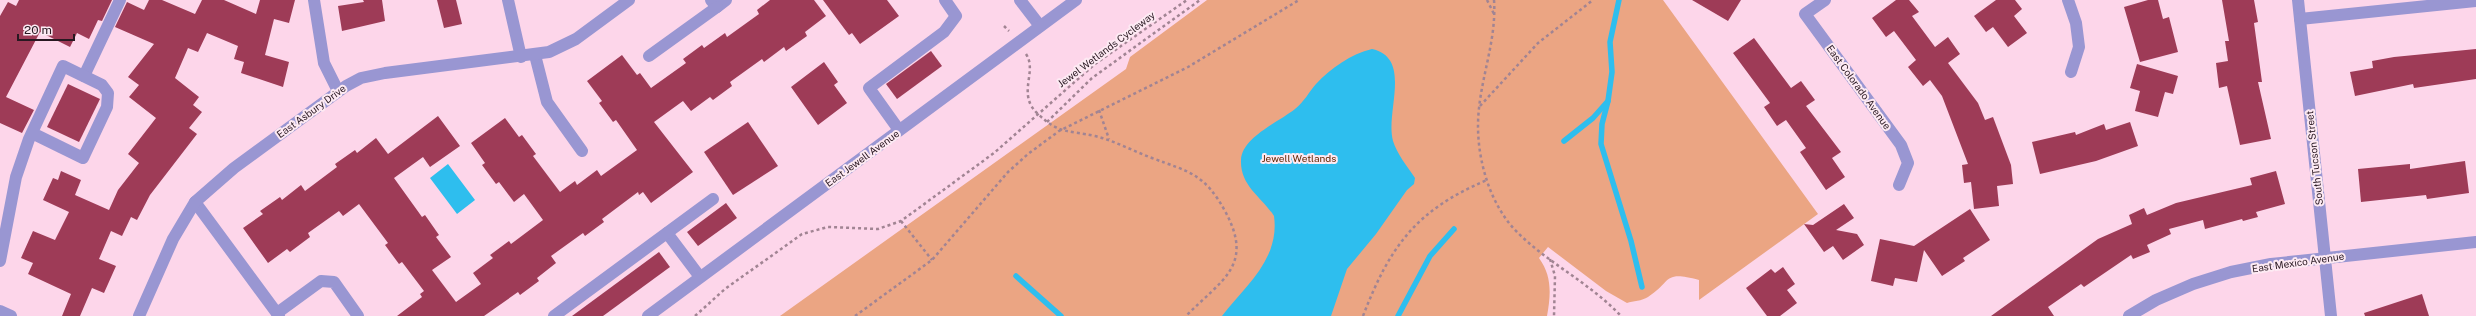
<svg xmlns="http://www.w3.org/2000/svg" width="2476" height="316" viewBox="0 0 2476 316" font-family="'Public Sans',sans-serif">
  <rect width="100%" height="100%" fill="#fdd6ea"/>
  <path fill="#eba583" d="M1207,0H1663L1818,214L1699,300V280C1662,270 1672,282 1648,297C1642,301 1633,301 1627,303L1606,291L1548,247L1539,258C1552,276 1551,294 1547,316H780L1126,69L1130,57Z"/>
  <g fill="#2ebeee">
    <path d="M1372,49C1413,58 1385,112 1393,141C1397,154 1407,166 1415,178L1414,184L1407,190L1376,234L1347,269L1331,316H1222C1246,285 1280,259 1274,216C1262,197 1240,186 1241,160C1242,137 1279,122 1295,109C1304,102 1309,92 1316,84C1331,68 1351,54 1372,49Z"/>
    <polygon points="448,164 475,200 457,214 430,178"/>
  </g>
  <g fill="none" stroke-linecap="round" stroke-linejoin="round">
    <g stroke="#2ebeee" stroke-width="5.5">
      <polyline points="1608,101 1602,124 1601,144 1631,241 1642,287"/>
      <polyline points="1564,141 1593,118 1608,101 1612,72 1610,42 1619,0"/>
      <polyline points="1016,276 1061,316"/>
      <polyline points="1398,316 1430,256 1454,229"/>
    </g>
  </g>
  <g fill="#9e3b57">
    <polygon points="19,0 112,0 102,21 98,20 89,39 77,33 70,47 40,32 6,97 34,110 22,133 0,123 0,16 8,2 16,6"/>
    <polygon points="149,0 162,0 195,14 202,0 224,0 256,14 260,0 295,0 289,23 274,19 265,55 289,62 283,87 241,73 244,62 234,59 238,46 207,33 198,52 188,48 175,78 199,97 193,105 202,112 189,128 197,134 150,195 137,220 131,217 122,236 111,231 99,259 116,266 104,293 92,288 80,316 62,316 71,294 28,274 33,263 21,258 33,231 55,240 69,212 43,200 53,178 58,180 61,171 81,180 75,195 109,210 118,190 139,163 128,154 156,118 129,97 139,85 128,77 154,44 115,27 127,2 144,10"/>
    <polygon points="363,0 382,0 385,21 342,31 338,6 364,2"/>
    <polygon points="437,0 456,0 462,24 444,28"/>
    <polygon points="770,0 814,0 826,16 805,32 807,36 786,51 784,47 764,62 762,59 730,82 732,86 713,100 710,97 691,111 683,101 654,122 693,172 651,203 643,192 639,195 638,192 602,219 604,222 585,236 583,233 551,256 556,263 537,278 539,281 520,295 518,292 484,316 397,316 422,297 420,294 424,291 402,262 399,264 385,245 388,243 359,204 343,216 339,211 308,233 310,237 290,252 287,249 268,263 243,228 263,214 260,211 280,197 282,200 301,185 305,191 337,167 335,164 355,150 357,153 376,138 388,154 438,116 460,146 430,167 423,157 394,178 422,217 425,215 439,235 436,237 451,257 432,270 456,302 481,284 473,273 493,258 490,255 509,241 511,244 543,220 524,194 514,202 499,182 496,184 482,165 485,163 471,143 505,118 519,137 522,135 536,154 533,156 560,192 575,181 577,185 597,170 601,176 637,150 616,120 613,122 599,103 602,101 587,81 622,55 637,75 640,73 651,88 686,63 683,59 702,45 704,48 725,33 727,37 759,14 757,10"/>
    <polygon points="823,0 887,0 899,16 860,44 852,33 849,35"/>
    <polygon points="1692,0 1741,0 1728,21"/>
    <polygon points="1896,0 1909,0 1919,12 1912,16 1935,47 1948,37 1960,54 1948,63 1978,103 1985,120 1993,117 2011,165 2013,184 1997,186 1999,206 1974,209 1971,182 1964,183 1962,165 1968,164 1942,96 1930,80 1923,86 1908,67 1916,60 1894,31 1886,37 1872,18"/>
    <polygon points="1996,0 2015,0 2022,9 2014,16 2027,33 2008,47 1993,27 1986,32 1974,16"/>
    <polygon points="2148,0 2158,0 2163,19 2169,17 2178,52 2140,62 2124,7"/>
    <polygon points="2222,0 2254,0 2258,22 2254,23 2262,82 2258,82 2271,139 2240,145 2227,86 2219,88 2216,63 2228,61 2225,41 2229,41"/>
    <polygon points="1754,38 1791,88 1801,81 1815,100 1806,106 1841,152 1832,158 1845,177 1826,190 1800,152 1806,148 1786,120 1777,126 1764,107 1770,103 1733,53"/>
    <polygon points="2476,49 2476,79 2414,88 2413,84 2355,96 2350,72 2373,68 2372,61 2394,57"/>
    <polygon points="931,51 942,66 897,99 886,84"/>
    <polygon points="824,62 838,82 834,85 847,103 818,125 791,87"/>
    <polygon points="2137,64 2178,76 2173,94 2165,92 2158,117 2135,111 2140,91 2130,88"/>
    <polygon points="68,84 100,99 79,142 47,127"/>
    <polygon points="748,122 778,166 733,195 704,152"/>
    <polygon points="2130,122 2138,146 2096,161 2040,174 2032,142 2075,132 2076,135 2104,124 2106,130"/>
    <polygon points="2465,161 2469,193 2427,199 2426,195 2361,202 2358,169 2410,164 2410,169"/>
    <polygon points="2276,171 2285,204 2256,212 2258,217 2243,221 2242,219 2205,229 2203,220 2169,229 2171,234 2147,245 2150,252 2133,259 2131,255 2084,287 2081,284 2048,307 2054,316 1991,316 2098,239 2132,224 2129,215 2144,208 2147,215 2176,203 2252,185 2250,178"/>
    <polygon points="726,203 737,218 698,246 687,232"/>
    <polygon points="1844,204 1854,218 1836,230 1857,234 1864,245 1843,260 1833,246 1824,252 1804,224 1813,225"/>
    <polygon points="1970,209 1990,240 1963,258 1965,261 1942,276 1924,250 1917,282 1895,278 1893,286 1871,281 1880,239 1914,246"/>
    <polygon points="659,252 670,267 603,316 572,316"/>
    <polygon points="1783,267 1795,284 1787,290 1797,303 1780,316 1767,316 1746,288 1771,269 1775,273"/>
    <polygon points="2422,294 2429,316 2365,316 2364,313"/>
  </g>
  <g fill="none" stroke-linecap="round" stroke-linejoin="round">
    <g stroke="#a18493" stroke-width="2.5" stroke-dasharray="3 3" stroke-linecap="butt">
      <polyline points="1487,0 1494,14"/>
      <path d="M1494,0C1497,43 1478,83 1478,126C1478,163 1491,206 1517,232C1549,264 1590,283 1621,316"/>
      <polyline points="1004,26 1009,31"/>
      <path d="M1026,54C1038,72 1016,94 1038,114C1060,135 1069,130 1095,136C1115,141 1133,151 1152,158C1189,172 1204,173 1225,211C1255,266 1221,280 1186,316"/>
      <polyline points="1480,106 1538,43 1593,0"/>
      <polyline points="1099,110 1109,139"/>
      <polyline points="1047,122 1092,78 1200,0"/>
      <polyline points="901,221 932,260"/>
      <polyline points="1550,259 1555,276 1554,316"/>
      <polyline points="695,316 725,289 802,234 828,227 878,229 901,221 994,153 1095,64 1187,0"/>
      <polyline points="855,316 932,260 1008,172 1028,154 1059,131 1188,67 1299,0"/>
      <path d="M1363,316C1390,246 1416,210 1487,180"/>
    </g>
    <g stroke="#9996d2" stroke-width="12">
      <polyline points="314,0 324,63 338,91"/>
      <polyline points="508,0 521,57"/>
      <polyline points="711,0 717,7 726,0"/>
      <polyline points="1020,0 1040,26"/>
      <polyline points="1825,0 1805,14 1901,145 1908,163 1899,185"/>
      <polyline points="2068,0 2076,23 2079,47 2071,72"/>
      <polyline points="2298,0 2331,316"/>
      <polyline points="2300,19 2476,1"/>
      <polyline points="535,55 547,102 582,151"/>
      <polyline points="649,56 717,7"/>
      <polyline points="84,76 120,0"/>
      <polyline points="899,130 869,88 944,32 956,16 945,0"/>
      <polyline points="195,202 279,316"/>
      <polyline points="667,233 700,277"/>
      <polyline points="0,261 16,177 29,139 63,66 102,85 108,93 107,107 83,158 32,133"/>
      <polyline points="0,311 11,316"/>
      <polyline points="277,313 321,281 334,282 358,316"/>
      <polyline points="139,316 173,239 195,202 234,168 346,86 361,78 385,73 549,52 576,39 629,0"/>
      <polyline points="554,316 713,199"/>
      <polyline points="648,316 1076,0"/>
      <polyline points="2129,316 2156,300 2193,284 2231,272 2271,264 2476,242"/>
    </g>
  </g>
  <g text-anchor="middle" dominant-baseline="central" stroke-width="4" stroke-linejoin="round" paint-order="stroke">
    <g font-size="10" fill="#281821" stroke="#fdeaf3">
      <text transform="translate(1106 49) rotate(-37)">Jewel Wetlands Cycleway</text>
      <text transform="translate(1859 87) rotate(54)">East Colorado Avenue</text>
      <text transform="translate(311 111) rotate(-36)">East Asbury Drive</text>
      <text transform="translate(862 158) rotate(-36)">East Jewell Avenue</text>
      <text transform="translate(2314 158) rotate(-96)">South Tucson Street</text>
      <text transform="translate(2298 262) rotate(-8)">East Mexico Avenue</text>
    </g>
    <g font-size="10" fill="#612500" stroke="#fdeaf3">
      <text x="1299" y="158">Jewell Wetlands</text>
    </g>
  </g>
  <path d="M18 34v6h56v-6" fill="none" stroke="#281821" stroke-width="2"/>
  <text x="24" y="34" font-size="12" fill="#281821" stroke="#fdeaf3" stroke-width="3" paint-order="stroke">20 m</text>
</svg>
